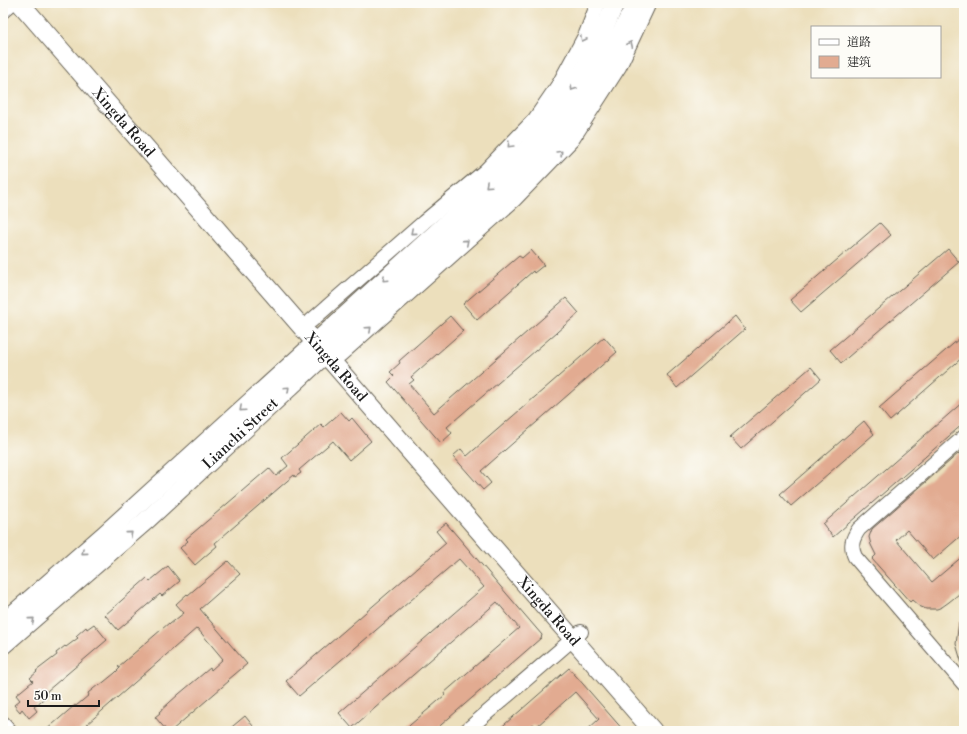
<svg xmlns="http://www.w3.org/2000/svg" width="967" height="734" viewBox="0 0 967 734" font-family="'Libre Bodoni','Noto Serif SC',serif">
  <rect width="100%" height="100%" fill="#fdfcf7"/>
  <filter id="ink" filterUnits="userSpaceOnUse"><feTurbulence type="fractalNoise" baseFrequency=".025" numOctaves="2"/><feDisplacementMap in="SourceGraphic" scale="8" xChannelSelector="R" yChannelSelector="G"/><feConvolveMatrix kernelMatrix="1 2 1 2 8 2 1 2 1" color-interpolation-filters="sRGB"/></filter>
  <filter id="wash" filterUnits="userSpaceOnUse"><feTurbulence type="fractalNoise" baseFrequency=".012" numOctaves="4" result="noise"/><feDisplacementMap in="SourceGraphic" scale="16" xChannelSelector="R" yChannelSelector="G"/><feGaussianBlur stdDeviation="0.9" result="paint"/><feColorMatrix in="noise" values="0 0 0 0 0 0 0 0 0 0 0 0 0 0 0 0 0 1.4 0 .05"/><feComposite in="paint" operator="in"/></filter>
  <g filter="url(#wash)">
    <rect width="100%" height="100%" fill="#ecdfbc"/>
    <g id="blocks">
      <g fill="#e2ab91">
        <polygon points="880,223 891,235 801,312 790,300"/>
        <polygon points="948,249 959,262 841,363 830,350"/>
        <polygon points="531,250 544,265 534,273 533,271 477,320 463,304 519,256 522,258"/>
        <polygon points="566,298 579,313 447,427 452,433 441,443 388,382 394,376 390,372 400,363 399,361 450,316 463,331 411,377 414,380 409,384 434,413"/>
        <polygon points="735,316 745,329 677,388 667,375"/>
        <polygon points="604,337 617,352 481,471 491,483 483,490 453,456 461,449 467,456"/>
        <polygon points="960,338 964,342 964,356 890,421 879,408"/>
        <polygon points="811,367 821,379 741,449 730,437"/>
        <polygon points="964,401 964,423 833,537 823,524"/>
        <polygon points="341,412 349,421 352,418 371,441 349,460 333,441 299,470 301,473 295,477 294,475 215,543 217,546 195,565 180,548 188,541 186,539 269,468 276,476 288,466 282,458 321,424 324,427"/>
        <polygon points="864,421 874,434 791,506 780,494"/>
        <polygon points="959,453 964,459 964,533 933,560 907,530 896,540 932,582 964,555 964,590 949,602 942,607 937,609 926,609 919,606 912,600 910,602 872,559 876,555 871,545 869,537 872,529"/>
        <polygon points="446,523 542,635 541,638 434,731 403,731 445,695 444,693 519,628 497,602 352,728 339,713 484,587 459,559 299,696 286,681 446,543 436,531"/>
        <polygon points="228,561 240,574 200,609 247,664 228,680 229,681 171,731 167,731 155,717 160,713 159,712 179,694 210,668 211,670 223,659 197,628 79,731 45,731 75,705 76,706 89,695 88,693 98,685 99,686 115,673 120,668 118,667 169,623 170,624 184,613 176,604 187,594 188,595"/>
        <polygon points="168,566 180,581 162,596 160,594 118,630 105,615 147,578 150,581"/>
        <polygon points="959,622 964,622 964,663 962,664 956,644"/>
        <polygon points="94,624 107,640 47,691 49,694 34,707 37,711 29,718 22,709 20,712 14,705 20,700 16,695 33,681 30,678 37,672 36,671 57,655 56,653 65,646 66,647 78,638 76,636 86,627 87,629"/>
        <polygon points="569,668 624,731 586,731 599,719 575,692 536,727 533,724 526,731 497,731"/>
        <polygon points="245,716 257,731 227,731"/>
      </g>
    </g>
  </g>
  <g filter="url(#ink)">
    <use href="#blocks" fill-opacity="0" stroke="#656054" stroke-width="1"/>
    <g fill="none" stroke-linecap="round" stroke-linejoin="round">
      <defs>
        <g id="minor">
          <polyline points="3,11 12,3"/>
          <polyline points="311,321 424,222 485,171 535,119 559,84 586,34 598,3"/>
          <polyline points="340,355 515,199 572,140 619,67 649,3"/>
          <path d="M964,437L859,529C852,539 850,546 855,557L964,684"/>
          <polyline points="3,723 10,731"/>
          <polyline points="466,731 581,632"/>
        </g>
        <g id="major">
          <path id="s1" d="M20,3L653,731"/>
          <path d="M3,623L105,534L524,153C534,141 545,130 554,117C580,83 599,43 615,3"/>
          <path id="s2" d="M3,645L148,519L333,347L383,299L522,176L565,129L597,82L636,3"/>
        </g>
      </defs>
      <use href="#minor" stroke="#656054" stroke-width="16"/>
      <use href="#major" stroke="#656054" stroke-width="20"/>
      <use href="#minor" stroke="#fff" stroke-width="14"/>
      <use href="#major" stroke="#fff" stroke-width="18"/>
    </g>
    <defs><path id="oneway-chevron" d="M-2-3.5L2.5 0L-2 3.5" fill="none" stroke-width="1.6" stroke-linecap="round" stroke-linejoin="round"/></defs>
    <g stroke="#999">
      <use href="#oneway-chevron" transform="translate(583 39) rotate(117)"/>
      <use href="#oneway-chevron" transform="translate(630 44) rotate(-65)"/>
      <use href="#oneway-chevron" transform="translate(573 88) rotate(122)"/>
      <use href="#oneway-chevron" transform="translate(510 145) rotate(134)"/>
      <use href="#oneway-chevron" transform="translate(560 153) rotate(-46)"/>
      <use href="#oneway-chevron" transform="translate(488 185) rotate(138)"/>
      <use href="#oneway-chevron" transform="translate(413 232) rotate(139)"/>
      <use href="#oneway-chevron" transform="translate(466 242) rotate(-41)"/>
      <use href="#oneway-chevron" transform="translate(385 279) rotate(137)"/>
      <use href="#oneway-chevron" transform="translate(369 329) rotate(-42)"/>
      <use href="#oneway-chevron" transform="translate(287 389) rotate(-43)"/>
      <use href="#oneway-chevron" transform="translate(242 409) rotate(138)"/>
      <use href="#oneway-chevron" transform="translate(130 534) rotate(-41)"/>
      <use href="#oneway-chevron" transform="translate(84 552) rotate(139)"/>
      <use href="#oneway-chevron" transform="translate(32 620) rotate(-41)"/>
    </g>
  </g>
  <g text-anchor="middle" dominant-baseline="central" stroke-width="3.5" stroke-linejoin="round" paint-order="stroke">
    <g font-size="15" fill="#1c1c1c" stroke="#fdfcf7">
      <text stroke="none"><textPath href="#s1" startOffset="158">Xingda Road</textPath></text>
      <text stroke="none"><textPath href="#s1" startOffset="482">Xingda Road</textPath></text>
      <text stroke="none"><textPath href="#s2" startOffset="318">Lianchi Street</textPath></text>
      <text stroke="none"><textPath href="#s1" startOffset="806">Xingda Road</textPath></text>
    </g>
  </g>
  <rect width="967" height="734" fill="none" stroke="#fdfcf7" stroke-width="16"/>
  <rect x="811" y="26" width="130" height="52" fill="#fdfcf7" stroke="#a3a29f"/>
  <rect x="819" y="39" width="20" height="6" fill="#ffffff" stroke="#a3a29f"/>
  <text x="847" y="46" font-size="12" fill="#1c1c1c">道路</text>
  <rect x="819" y="56" width="20" height="12" fill="#e2ab91" stroke="#a3a29f"/>
  <text x="847" y="66" font-size="12" fill="#1c1c1c">建筑</text>
  <path d="M28 700v6h71v-6" fill="none" stroke="#1c1c1c" stroke-width="2"/>
  <text x="34" y="700" font-size="12" fill="#1c1c1c" stroke="#fdfcf7" stroke-width="3" paint-order="stroke">50 m</text>
</svg>
